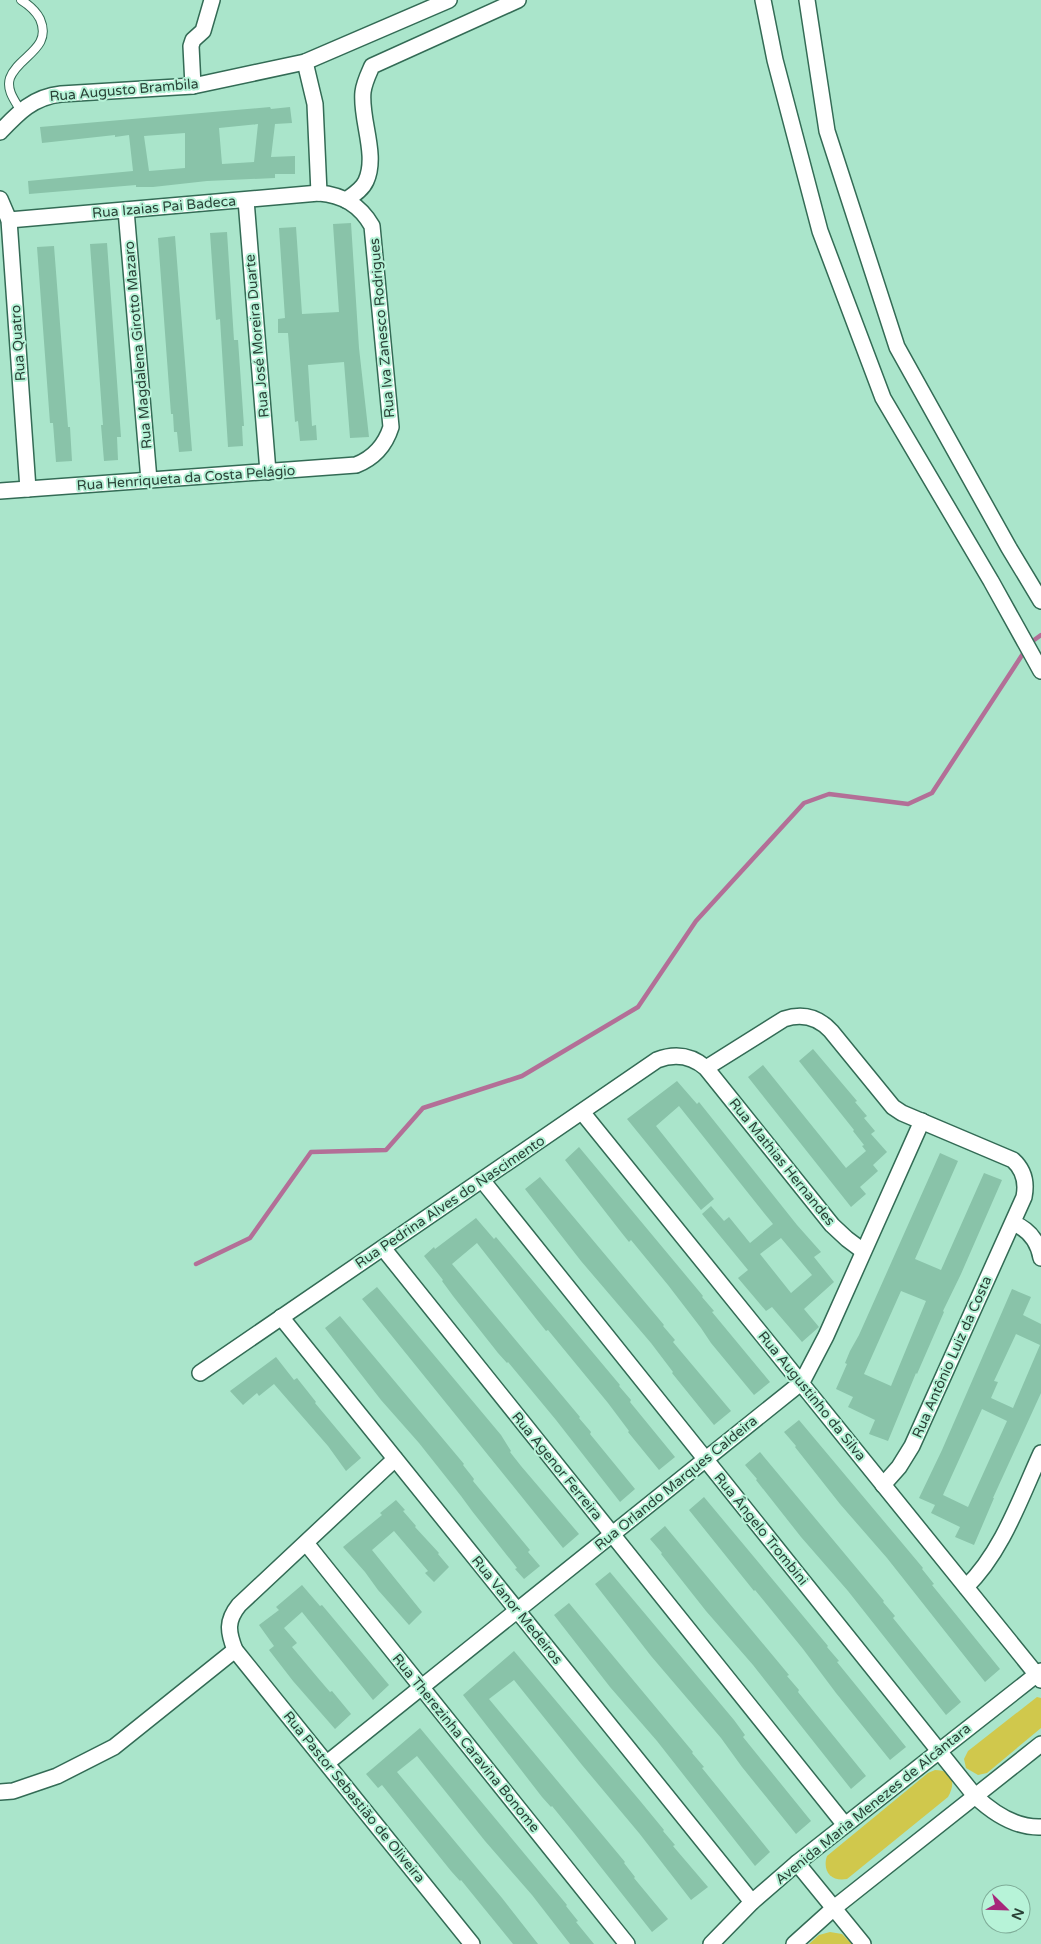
<svg xmlns="http://www.w3.org/2000/svg" width="1041" height="1944" viewBox="0 0 1041 1944" font-family="'Varela Round',sans-serif">
  <rect width="100%" height="100%" fill="#aae5cb"/>
  <g fill="#d0c84c">
    <polygon points="1037,1697 1041,1698 1041,1728 987,1773 978,1775 966,1768 964,1759 968,1751"/>
    <path d="M935,1770C953,1770 956,1783 948,1797L847,1879C831,1882 822,1871 827,1856L928,1773Z"/>
    <polygon points="830,1932 842,1934 852,1944 809,1944 819,1935"/>
  </g>
  <g fill="none" stroke-linecap="round" stroke-linejoin="round">
    <polyline stroke="#b36f97" stroke-width="4.5" points="196,1264 250,1238 311,1152 386,1150 423,1108 522,1076 638,1007 696,921 804,803 829,794 908,804 932,793 1030,643 1041,635"/>
  </g>
  <g fill="#89c3a9" fill-rule="evenodd">
    <path d="M270,107L271,109L290,107L292,123L275,124L271,157L295,156V174H275V178L207,181L153,187H136V185L29,194L28,181L133,171L129,135L115,137V135L42,143L40,127ZM258,124L254,162L222,164L219,128ZM185,133V168L149,171L144,136Z"/>
    <polygon points="351,223 359,348 369,437 350,438 344,362 308,365 312,426 316,425 317,440 300,441 298,421 295,422 288,333 278,333 278,319 285,318 279,228 296,227 302,314 339,312 333,224"/>
    <polygon points="227,232 234,340 238,340 244,426 242,426 243,446 228,447 220,319 216,320 210,233"/>
    <polygon points="175,236 192,451 179,452 177,432 174,432 173,414 171,414 158,238"/>
    <polygon points="107,243 121,437 117,437 118,460 104,461 101,425 103,425 102,412 90,244"/>
    <polygon points="54,246 68,427 70,427 72,461 56,462 53,423 50,423 37,247"/>
    <polygon points="813,1049 857,1101 855,1102 867,1116 864,1118 875,1131 871,1134 887,1152 873,1165 878,1171 860,1187 866,1194 851,1207 748,1077 763,1065 846,1168 866,1151 862,1146 864,1145 853,1131 854,1130 799,1061"/>
    <path d="M677,1081L697,1104L699,1102L797,1225L821,1252L814,1257L834,1282L804,1309L819,1327L802,1342L772,1307L766,1311L738,1278L748,1270L702,1214L711,1206L724,1221L729,1217L750,1243L773,1224L764,1213L679,1106L656,1126L714,1199L701,1210L627,1119ZM781,1238L812,1275L791,1293L760,1254Z"/>
    <polygon points="579,1147 703,1296 702,1297 714,1311 712,1312 770,1382 754,1395 711,1343 701,1328 668,1285 631,1240 629,1242 621,1232 565,1160"/>
    <path d="M940,1153L958,1161L915,1259L941,1270L984,1173L1002,1180L961,1274L943,1311L944,1312L917,1374L916,1373L888,1441L869,1434L875,1420L848,1407L853,1397L836,1389L847,1364L845,1363L850,1351L859,1335ZM901,1291L926,1301L891,1386L864,1374Z"/>
    <polygon points="540,1177 664,1325 663,1326 675,1340 673,1342 731,1411 714,1425 672,1373 673,1372 651,1343 581,1261 525,1189"/>
    <polygon points="476,1218 494,1239 496,1237 620,1385 619,1386 631,1400 630,1402 675,1457 659,1470 628,1432 629,1431 608,1403 548,1330 546,1331 538,1321 477,1243 452,1264 580,1417 579,1418 591,1432 590,1434 635,1489 620,1502 556,1420 508,1362 507,1363 498,1353 453,1296 442,1281 443,1280 424,1256 434,1247 435,1249"/>
    <polygon points="377,1287 501,1435 511,1451 510,1452 521,1466 579,1534 563,1548 362,1299"/>
    <path d="M1012,1289L1031,1297L1023,1315L1041,1324V1393L993,1498H994L974,1545L955,1537L960,1527L931,1513L935,1505L919,1498L942,1450ZM1016,1334L1040,1345L1013,1408L991,1398L998,1382L994,1381ZM982,1409L1007,1421L968,1507L943,1495Z"/>
    <polygon points="340,1316 464,1464 463,1465 474,1479 473,1481 530,1550 528,1552 540,1566 524,1579 515,1569 517,1568 472,1511 461,1496 419,1443 381,1400 325,1328"/>
    <polygon points="276,1357 294,1380 297,1378 316,1402 315,1403 361,1458 346,1471 328,1446 274,1384 259,1396 257,1393 243,1405 230,1391"/>
    <polygon points="799,1420 923,1568 922,1569 934,1584 932,1585 1000,1669 985,1682 887,1558 840,1504 795,1447 796,1446 784,1432"/>
    <polygon points="760,1452 884,1601 883,1602 895,1616 893,1618 961,1702 946,1715 848,1591 801,1537 756,1480 757,1479 745,1465"/>
    <polygon points="704,1497 828,1646 827,1647 839,1661 837,1662 906,1747 890,1760 836,1693 803,1649 755,1590 754,1591 746,1581 689,1510"/>
    <polygon points="396,1500 405,1510 403,1511 416,1526 415,1527 439,1553 438,1554 449,1567 434,1582 425,1573 428,1571 394,1531 372,1550 422,1612 409,1625 378,1590 365,1572 343,1547 382,1515 380,1513"/>
    <polygon points="665,1526 789,1675 787,1676 799,1690 798,1692 866,1776 851,1789 753,1665 706,1611 661,1554 662,1553 650,1539"/>
    <polygon points="610,1572 734,1720 745,1735 743,1737 811,1821 796,1834 742,1767 721,1738 651,1656 595,1584"/>
    <polygon points="302,1585 320,1606 322,1605 389,1685 373,1700 302,1612 284,1628 297,1643 292,1647 318,1678 330,1692 332,1691 351,1714 335,1729 293,1681 269,1650 274,1646 259,1625 279,1610 276,1607"/>
    <polygon points="569,1603 693,1752 692,1753 704,1767 702,1768 770,1852 755,1866 657,1741 610,1687 554,1615"/>
    <polygon points="514,1651 641,1802 664,1830 663,1831 675,1845 673,1846 708,1887 691,1900 639,1833 582,1765 514,1680 489,1699 625,1862 624,1863 635,1877 634,1878 668,1919 652,1932 574,1833 552,1806 551,1807 542,1797 463,1695"/>
    <polygon points="420,1728 567,1905 566,1906 578,1921 576,1922 594,1944 570,1944 532,1895 485,1841 417,1756 397,1772 502,1898 538,1944 513,1944 461,1880 460,1881 451,1871 382,1785 378,1788 366,1774"/>
  </g>
  <g fill="none" stroke-linecap="round" stroke-linejoin="round">
    <defs>
      <path id="service" d="M21,111C15,101 6,90 10,78C18,56 53,49 40,19C36,11 29,5 21,0"/>
      <g id="minor">
        <polyline points="763,0 775,60 820,231 883,398 991,581 1041,671"/>
        <polyline points="807,0 827,131 897,347 1009,548 1041,601"/>
        <polyline points="305,62 315,104 319,193"/>
        <polyline points="193,86 191,46 193,40 203,31 212,0"/>
        <path d="M0,132C18,113 33,97 61,94L193,86L305,62L449,0"/>
        <polyline points="0,199 9,220 28,489"/>
        <polyline points="246,200 268,472"/>
        <path d="M346,200C353,195 362,190 366,181C378,155 360,119 363,92C364,83 368,75 372,66L518,0"/>
        <polyline points="126,210 149,480"/>
        <path d="M0,491L356,465C374,458 385,446 391,427L372,226C360,205 343,195 319,193L9,220"/>
        <path d="M706,1068L784,1019C802,1013 818,1017 831,1031L893,1107L902,1113L1013,1160C1024,1170 1027,1182 1024,1197L912,1446L899,1467L883,1485"/>
        <polyline points="582,1112 1041,1680"/>
        <path d="M482,1180L975,1796C992,1812 1016,1828 1041,1827"/>
        <path d="M1013,1223C1028,1229 1038,1241 1041,1258"/>
        <polyline points="383,1248 845,1825"/>
        <polyline points="281,1317 752,1902"/>
        <path d="M200,1373L657,1060C675,1053 691,1055 706,1068L832,1225L847,1239L863,1251"/>
        <path d="M395,1459L239,1605C226,1621 228,1632 235,1650L472,1944"/>
        <polyline points="306,1543 627,1944"/>
        <path d="M966,1587C1002,1552 1020,1499 1041,1453"/>
        <polyline points="327,1763 802,1382 826,1336 922,1121"/>
        <polyline points="0,1792 13,1791 57,1776 114,1747 235,1650"/>
        <polyline points="797,1863 863,1944"/>
        <polyline points="711,1944 752,1902 797,1863 1041,1671"/>
        <polyline points="794,1944 834,1908 1041,1744"/>
      </g>
    </defs>
    <use href="#service" stroke="#336b55" stroke-width="10"/>
    <use href="#minor" stroke="#336b55" stroke-width="18"/>
    <use href="#service" stroke="#fff" stroke-width="8"/>
    <use href="#minor" stroke="#fff" stroke-width="15"/>
  </g>
  <g text-anchor="middle" dominant-baseline="central" stroke-width="4" stroke-linejoin="round" paint-order="stroke">
    <g font-size="14" fill="#2a4237" stroke="#b7f3d8">
      <text transform="translate(124 90) rotate(-5)">Rua Augusto Brambila</text>
      <text transform="translate(164 207) rotate(-5)">Rua Izaias Pai Badeca</text>
      <text transform="translate(382 328) rotate(-95)">Rua Iva Zanesco Rodrigues</text>
      <text transform="translate(257 336) rotate(-95)">Rua José Moreira Duarte</text>
      <text transform="translate(18 343) rotate(-94)">Rua Quatro</text>
      <text transform="translate(138 345) rotate(-95)">Rua Magdalena Girotto Mazaro</text>
      <text transform="translate(186 478) rotate(-4)">Rua Henriqueta da Costa Pelágio</text>
      <text transform="translate(782 1162) rotate(51)">Rua Mathias Hernandes</text>
      <text transform="translate(450 1202) rotate(-34)">Rua Pedrina Alves do Nascimento</text>
      <text transform="translate(952 1357) rotate(-66)">Rua Antônio Luiz da Costa</text>
      <text transform="translate(812 1396) rotate(51)">Rua Augustinho da Silva</text>
      <text transform="translate(557 1466) rotate(51)">Rua Agenor Ferreira</text>
      <text transform="translate(676 1483) rotate(-39)">Rua Orlando Marques Caldeira</text>
      <text transform="translate(761 1529) rotate(51)">Rua Ângelo Trombini</text>
      <text transform="translate(517 1610) rotate(51)">Rua Vanor Medeiros</text>
      <text transform="translate(466 1743) rotate(51)">Rua Therezinha Caravina Bonome</text>
      <text transform="translate(354 1797) rotate(51)">Rua Pastor Sebastião de Oliveira</text>
      <text transform="translate(873 1804) rotate(-39)">Avenida Maria Menezes de Alcântara</text>
    </g>
  </g>
  <g transform="translate(1006 1909) rotate(113)"><circle r="24" fill="#b7f3d8" stroke="#7fac98"/>
  <path d="M0-4L9 19L0 12L-9 19Z" fill="#a6287a"/>
  <text y="-8" font-size="14" font-weight="bold" text-anchor="middle" fill="#2a4237">N</text>
  </g>
</svg>
